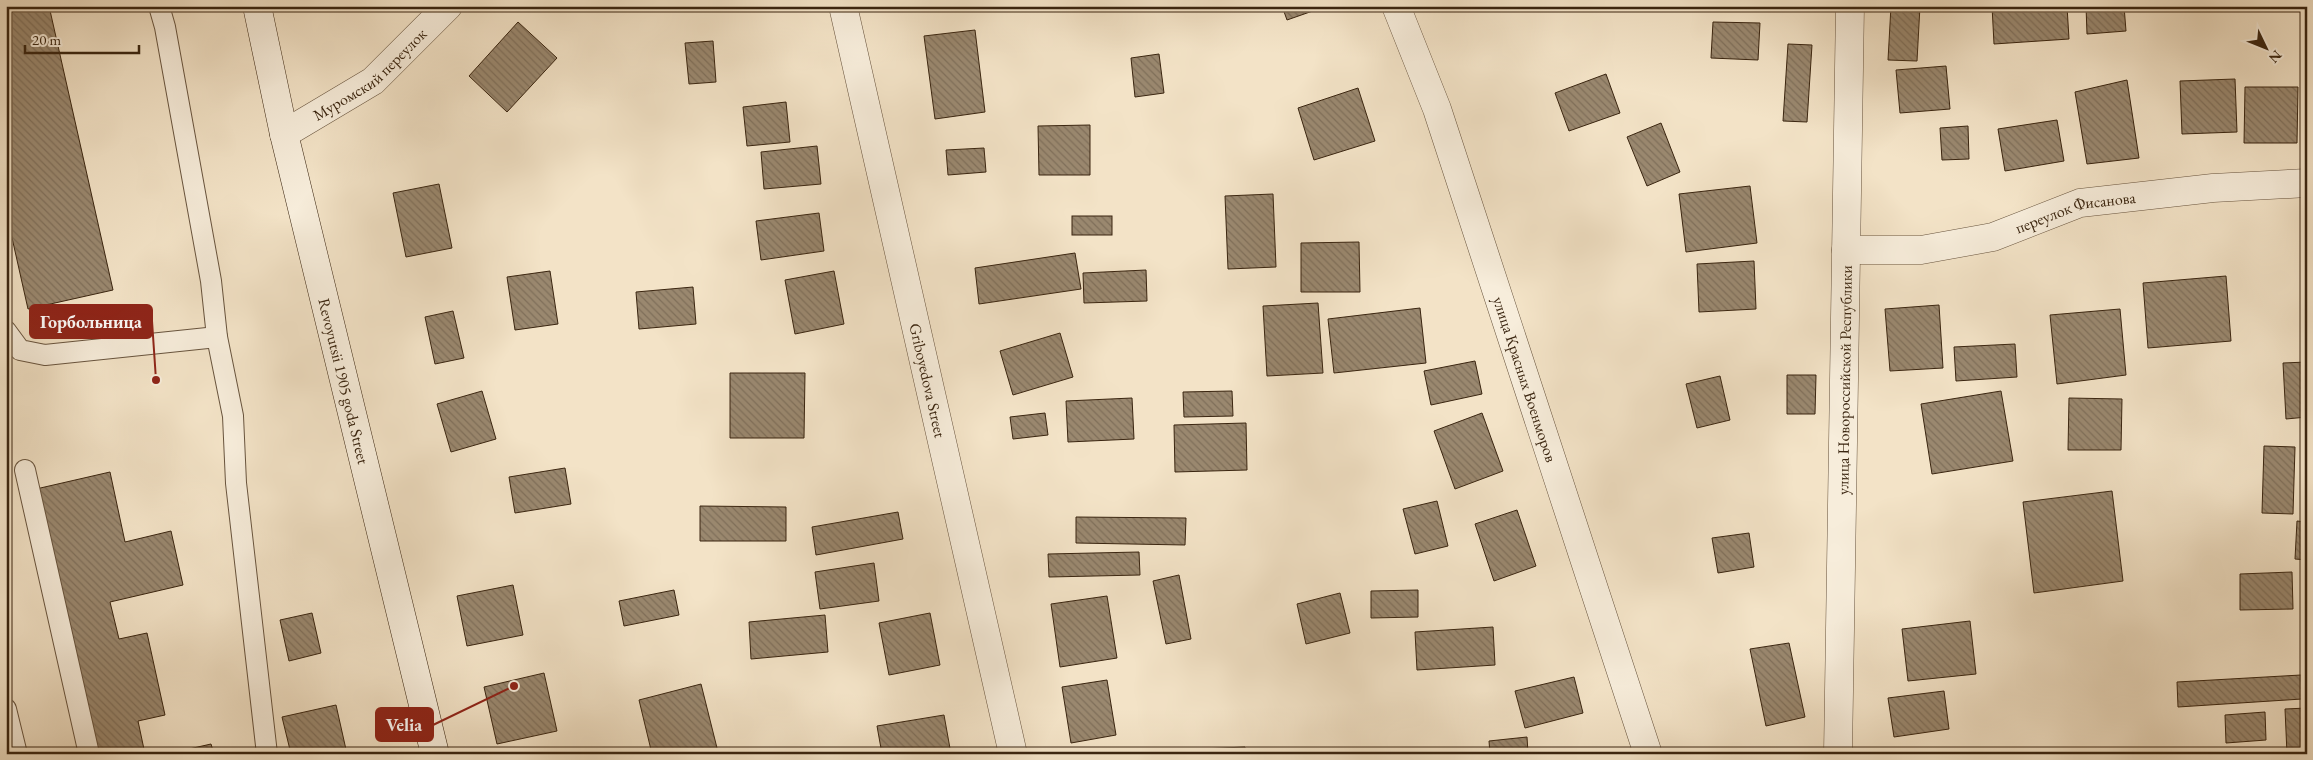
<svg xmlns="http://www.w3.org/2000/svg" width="2313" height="760" viewBox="0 0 2313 760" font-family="'EB Garamond',serif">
  <defs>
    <pattern id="building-back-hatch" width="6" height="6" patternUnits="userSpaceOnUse" patternTransform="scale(1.25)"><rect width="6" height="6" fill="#9a886f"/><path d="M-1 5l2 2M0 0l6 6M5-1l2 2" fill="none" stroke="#7f6f5a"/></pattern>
  </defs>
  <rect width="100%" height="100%" fill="#f3e3c7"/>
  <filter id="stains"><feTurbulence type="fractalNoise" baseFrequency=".004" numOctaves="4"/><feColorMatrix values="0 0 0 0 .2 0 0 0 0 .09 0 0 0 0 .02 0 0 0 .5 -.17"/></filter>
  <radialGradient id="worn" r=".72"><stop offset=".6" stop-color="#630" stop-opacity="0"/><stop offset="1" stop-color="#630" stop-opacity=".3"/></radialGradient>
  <g fill="url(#building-back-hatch)" stroke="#3a2510">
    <polygon points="6,6 49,6 113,290 28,309 6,211"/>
    <polygon points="1282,6 1327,6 1287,20"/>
    <polygon points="1891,6 1920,6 1917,61 1888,60"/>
    <polygon points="1992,6 2067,6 2069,39 1994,44"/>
    <polygon points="2086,6 2124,6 2126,31 2087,34"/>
    <polygon points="518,22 557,58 507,112 469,76"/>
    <polygon points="1713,22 1760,23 1758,60 1711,58"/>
    <polygon points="975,30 985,112 935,119 924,36"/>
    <polygon points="713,41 716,82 689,84 685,43"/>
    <polygon points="1788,44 1812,45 1807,122 1783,121"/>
    <polygon points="1159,54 1164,93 1135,97 1131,58"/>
    <polygon points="1946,66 1950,109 1900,113 1896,70"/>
    <polygon points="1606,74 1620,113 1569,131 1555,93"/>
    <polygon points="2235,79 2237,132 2182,134 2180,81"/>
    <polygon points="2127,80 2139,158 2087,164 2075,92"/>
    <polygon points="2245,87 2298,87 2297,143 2244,143"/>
    <polygon points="1358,88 1375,141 1314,160 1298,108"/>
    <polygon points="786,102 790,142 747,146 743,107"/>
    <polygon points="2057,120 2064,161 2005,171 1998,129"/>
    <polygon points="1661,123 1680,172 1647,186 1627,137"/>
    <polygon points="1090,125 1090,175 1039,175 1038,126"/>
    <polygon points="1968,126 1969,159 1942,160 1940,128"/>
    <polygon points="817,146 821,184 764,189 761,152"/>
    <polygon points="984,148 986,172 948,175 946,150"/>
    <polygon points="439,184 452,248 406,257 393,193"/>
    <polygon points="1750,186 1757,243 1686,252 1679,194"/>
    <polygon points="1273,194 1276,267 1228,269 1225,196"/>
    <polygon points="819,213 824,251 761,260 756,221"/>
    <rect x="1072" y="216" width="40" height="19"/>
    <polygon points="1359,242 1360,292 1301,292 1301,243"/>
    <polygon points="1075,253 1081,289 979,304 975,268"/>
    <polygon points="1754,261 1756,309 1699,312 1697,264"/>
    <polygon points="1146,270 1147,301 1084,303 1083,273"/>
    <polygon points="550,271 558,324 515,330 507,277"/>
    <polygon points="834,271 844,324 795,334 785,280"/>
    <polygon points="2226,276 2231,341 2148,348 2143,283"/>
    <polygon points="693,287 696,324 639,329 636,292"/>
    <polygon points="1318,303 1323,373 1267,376 1263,306"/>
    <polygon points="1939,305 1943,368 1890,371 1885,309"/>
    <polygon points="1420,308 1426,363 1334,373 1328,319"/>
    <polygon points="2120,309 2126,375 2057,384 2050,315"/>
    <polygon points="453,311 464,358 435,364 425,317"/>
    <polygon points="1060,333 1073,377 1013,395 1000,351"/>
    <polygon points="2015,344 2017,377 1956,381 1954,347"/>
    <polygon points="1475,361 1482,394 1431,405 1424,371"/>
    <polygon points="2307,362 2307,417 2286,419 2283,363"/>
    <polygon points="730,373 805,373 804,438 730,438"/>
    <polygon points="1787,375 1816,375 1815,414 1787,414"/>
    <polygon points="1720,376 1730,420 1697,428 1686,384"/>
    <polygon points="482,391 496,439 451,452 437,404"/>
    <polygon points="1232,391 1233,416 1184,417 1183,392"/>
    <polygon points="2001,391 2013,461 1932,474 1921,404"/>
    <polygon points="1132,398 1134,439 1068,442 1066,401"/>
    <polygon points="2069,398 2122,399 2121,450 2068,450"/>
    <polygon points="1045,413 1048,435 1013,439 1010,417"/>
    <polygon points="1482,413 1503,471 1455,489 1434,431"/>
    <polygon points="1246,423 1247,470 1175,472 1174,425"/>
    <polygon points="2264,446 2295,447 2293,514 2262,513"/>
    <polygon points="565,468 571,504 515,513 509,477"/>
    <polygon points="110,472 125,542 171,531 183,585 110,602 119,639 147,633 165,715 138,721 145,754 95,754 36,489"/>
    <polygon points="2112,491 2123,581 2034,593 2023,502"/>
    <polygon points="1437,501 1448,546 1415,554 1403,509"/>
    <polygon points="700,506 786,507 786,541 700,541"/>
    <polygon points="1517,510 1536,566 1494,581 1475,524"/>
    <polygon points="898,512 903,539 816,555 812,527"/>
    <polygon points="1076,517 1186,518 1185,545 1076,543"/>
    <polygon points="2297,521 2307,522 2307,560 2295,559"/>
    <polygon points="1749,533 1754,567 1718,573 1712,538"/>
    <polygon points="1139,552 1140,575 1049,577 1048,554"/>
    <polygon points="874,563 879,601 820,609 815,572"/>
    <polygon points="2292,572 2293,609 2240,610 2240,574"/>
    <polygon points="1179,575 1191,639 1166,644 1153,581"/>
    <polygon points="513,585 523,635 467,646 457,596"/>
    <polygon points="674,590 679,615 624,626 619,601"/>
    <polygon points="1418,590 1418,617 1371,618 1371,591"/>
    <polygon points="1340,593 1350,633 1306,644 1297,604"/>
    <polygon points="1107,596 1117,658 1060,667 1051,604"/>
    <polygon points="312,613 321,653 289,661 280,620"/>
    <polygon points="930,613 940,665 889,675 879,623"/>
    <polygon points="825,615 828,652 751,659 749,622"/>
    <polygon points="1970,621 1976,674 1908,681 1902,629"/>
    <polygon points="1493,627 1495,665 1417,670 1415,632"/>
    <polygon points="1789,643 1805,717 1766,726 1750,649"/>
    <polygon points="544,673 557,731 497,744 484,687"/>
    <polygon points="2301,675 2302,699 2178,707 2177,682"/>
    <polygon points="1574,677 1583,713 1525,728 1515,691"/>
    <polygon points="1107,680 1116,735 1071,743 1062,687"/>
    <polygon points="701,684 718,752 652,754 639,700"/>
    <polygon points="1944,691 1949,729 1894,737 1888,698"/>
    <polygon points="336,705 347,754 291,754 282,717"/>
    <polygon points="2307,708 2307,754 2287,754 2285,709"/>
    <polygon points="2265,712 2266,740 2226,743 2225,715"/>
    <polygon points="944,715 951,754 882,754 877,726"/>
    <polygon points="1527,737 1528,753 1490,754 1489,741"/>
    <polygon points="211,744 214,754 167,754"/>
    <polygon points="1245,747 1245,754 1113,753"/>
  </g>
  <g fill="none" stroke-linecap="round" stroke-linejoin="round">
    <defs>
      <g id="lane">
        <polyline points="159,6 165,27 211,281 217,337 233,416 236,483 267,754"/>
        <polyline points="6,331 20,350 45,355 217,337"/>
        <polyline points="25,470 89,754"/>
        <polyline points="6,709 17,754"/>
      </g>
      <g id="street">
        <path id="s1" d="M843,6L1013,754"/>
        <path id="s2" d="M1396,6L1437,109L1648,754"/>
        <path id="s3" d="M284,134L373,81L448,6"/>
        <path id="s4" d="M1846,250H1921L1993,237L2080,203L2213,188L2307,183"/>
        <path id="s5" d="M1838,754L1850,6"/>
      </g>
      <g id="secondary">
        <path id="s6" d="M257,6L284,134L435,754"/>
      </g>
    </defs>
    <use href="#lane" stroke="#68543e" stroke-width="22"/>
    <use href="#street" stroke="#68543e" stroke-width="29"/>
    <use href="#secondary" stroke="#3a2510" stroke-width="29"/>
    <use href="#lane" stroke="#f7eddb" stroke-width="20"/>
    <use href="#street" stroke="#f7eddb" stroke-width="28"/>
    <use href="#secondary" stroke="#f7eddb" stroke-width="28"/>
  </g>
  <g text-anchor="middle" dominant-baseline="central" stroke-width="5" stroke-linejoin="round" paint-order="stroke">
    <g font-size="16" fill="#3a2510" stroke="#f7eddb">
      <text stroke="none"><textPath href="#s3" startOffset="105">Муромский переулок</textPath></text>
      <text stroke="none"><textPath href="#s4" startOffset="235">переулок Фисанова</textPath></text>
      <text stroke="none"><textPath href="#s2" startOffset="395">улица Красных Военморов</textPath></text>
      <text stroke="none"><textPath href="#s1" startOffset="384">Griboyedova Street</textPath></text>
      <text stroke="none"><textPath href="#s5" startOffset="374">улица Новороссийской Республики</textPath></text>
      <text stroke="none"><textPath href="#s6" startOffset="385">Revoyutsii 1905 goda Street</textPath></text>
    </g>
  </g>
  <path fill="none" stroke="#8f2418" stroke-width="2" d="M156 380L152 321M514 686L433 725"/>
  <g fill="#8f2418" stroke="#f7eddb" stroke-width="2">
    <circle cx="156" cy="380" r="5"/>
    <circle cx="514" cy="686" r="5"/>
  </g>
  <g fill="#8f2418" stroke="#8f2418" stroke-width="2">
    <rect x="30" y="305" width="122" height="33" rx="5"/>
    <rect x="376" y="708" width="57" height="33" rx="5"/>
  </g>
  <g font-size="18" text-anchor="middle" font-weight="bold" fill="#fff">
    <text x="91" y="328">Горбольница</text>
    <text x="404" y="731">Velia</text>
  </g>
  <rect width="2313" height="760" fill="none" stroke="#f3e3c7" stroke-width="25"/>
  <rect x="8" y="8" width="2298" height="745" fill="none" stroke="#3a2510" stroke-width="2.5"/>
  <rect x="12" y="12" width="2288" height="735" fill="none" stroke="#3a2510"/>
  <g transform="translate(2266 48) rotate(133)" stroke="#f7eddb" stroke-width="4" paint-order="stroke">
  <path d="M0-4L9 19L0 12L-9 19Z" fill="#3a2510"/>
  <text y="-8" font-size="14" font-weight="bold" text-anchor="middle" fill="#3a2510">N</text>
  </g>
  <path d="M25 45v8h114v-8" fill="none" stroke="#3a2510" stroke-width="2.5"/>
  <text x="32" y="45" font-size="15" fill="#3a2510" stroke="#f7eddb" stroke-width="4" paint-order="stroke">20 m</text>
  <rect width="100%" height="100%" filter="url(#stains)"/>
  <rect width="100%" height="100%" fill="url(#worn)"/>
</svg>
